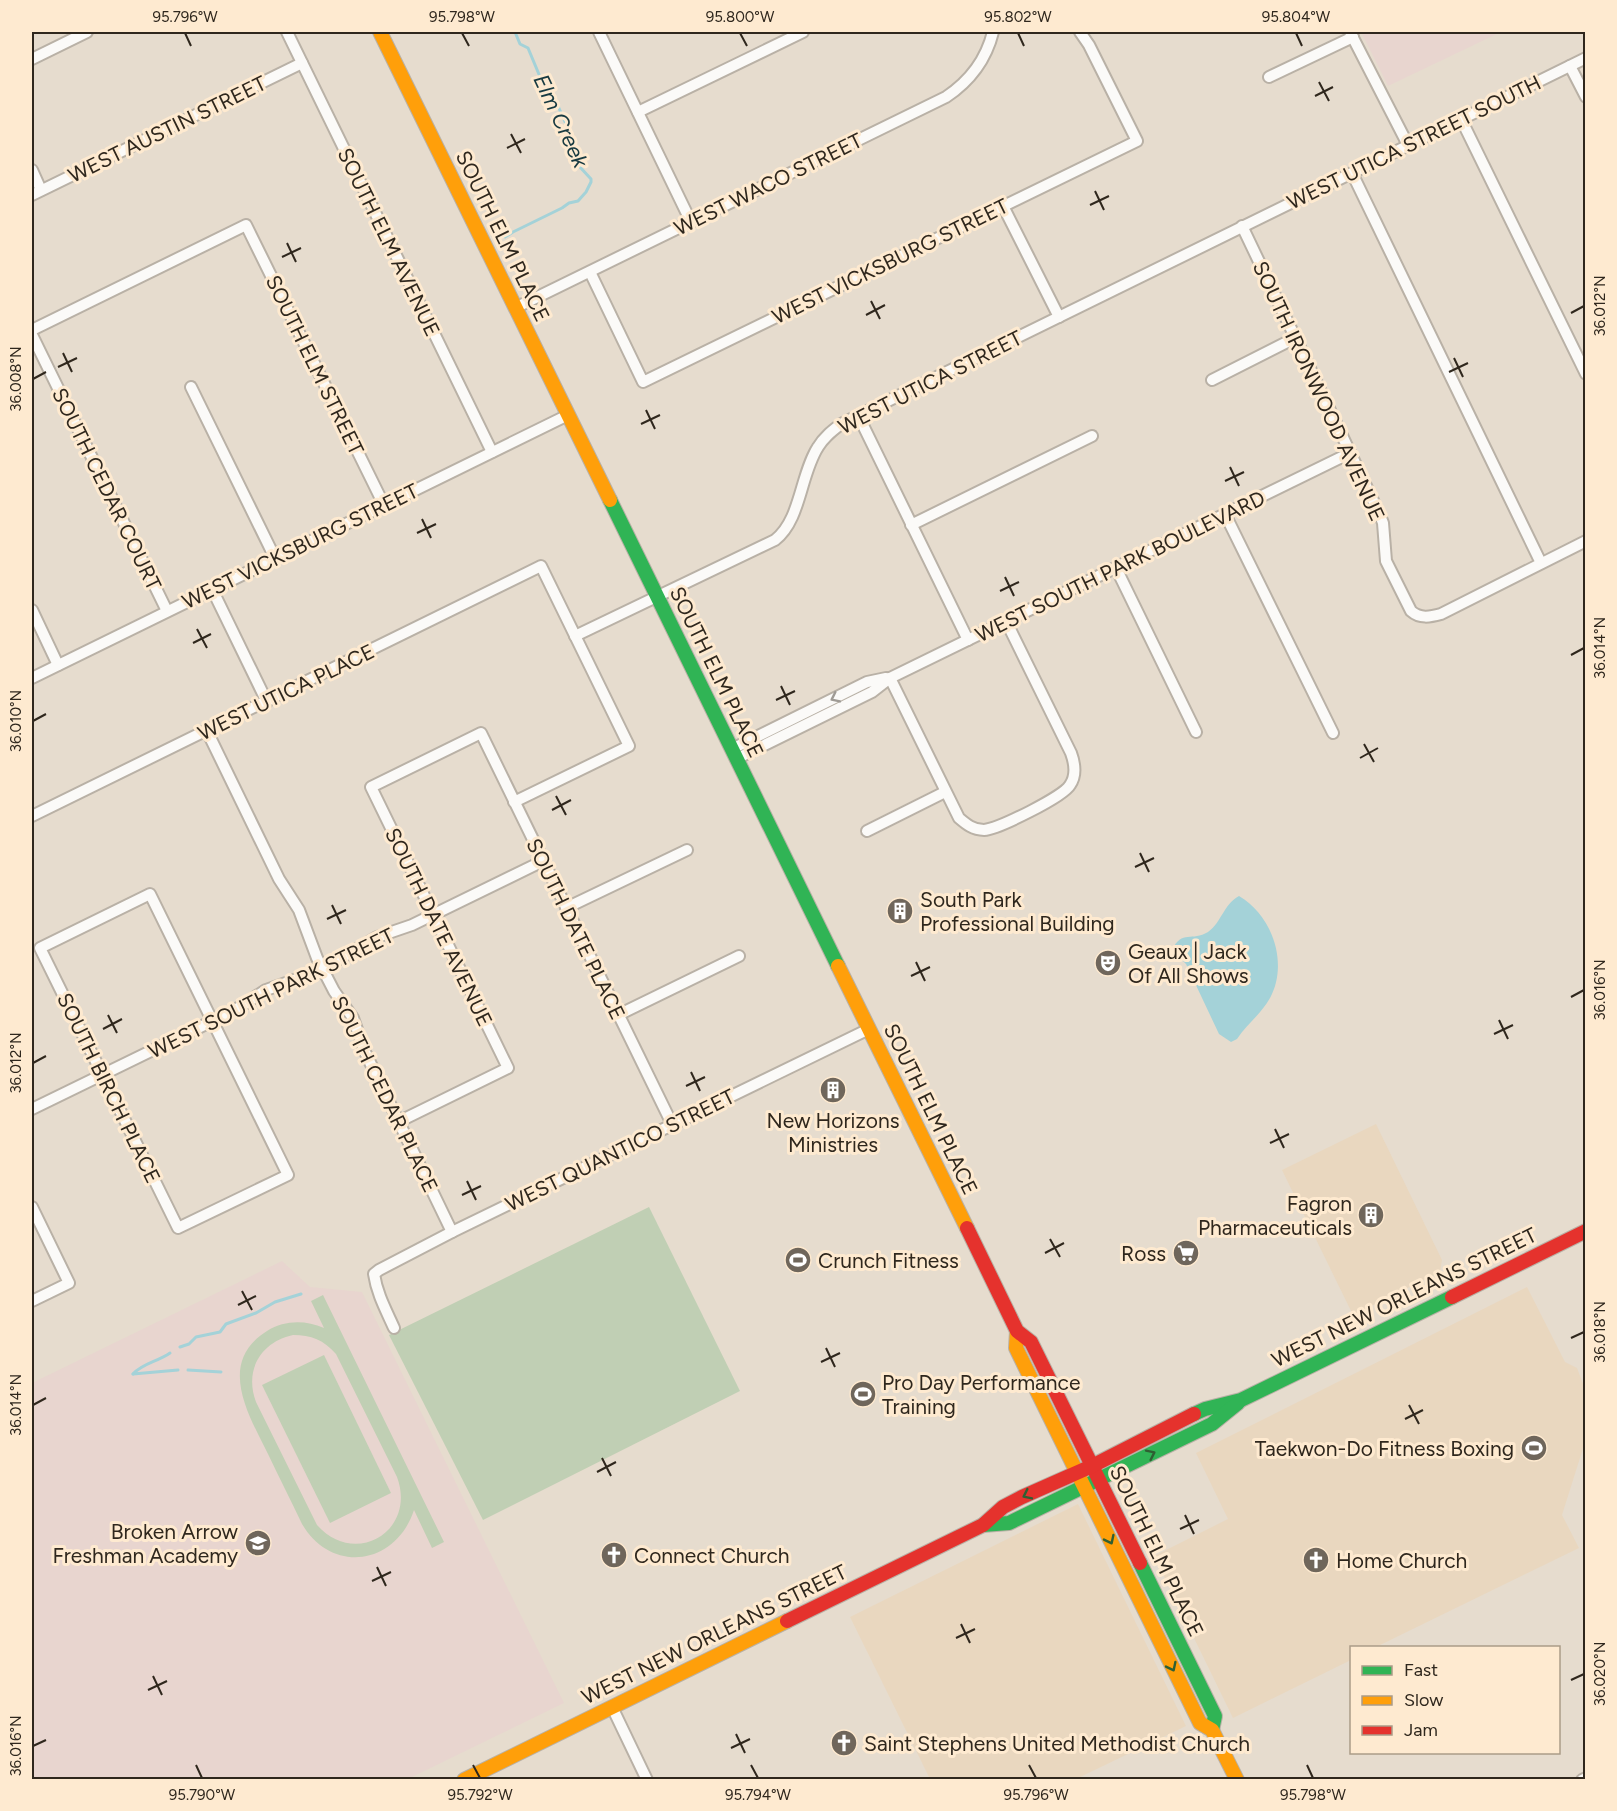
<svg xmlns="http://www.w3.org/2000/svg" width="1617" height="1811" viewBox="0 0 1617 1811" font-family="Figtree,sans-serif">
  <rect width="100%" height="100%" fill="#e6dcce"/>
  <g fill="#e9d7bf">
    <polygon points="1376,1124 1442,1260 1440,1272 1353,1315 1282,1170"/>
    <polygon points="1527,1287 1565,1362 1577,1368 1585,1389 1585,1442 1562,1515 1579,1548 1376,1647 1352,1648 1351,1660 1233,1718 1154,1556 1228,1519 1196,1453"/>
    <polygon points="1078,1504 1186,1726 1076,1779 930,1779 850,1617"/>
  </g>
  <g fill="#e8d5cf">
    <polygon points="1361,32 1501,32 1388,86"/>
    <polygon points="282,1261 310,1287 362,1292 564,1703 408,1779 32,1780 32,1383"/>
  </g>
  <g fill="#c0cfb4" fill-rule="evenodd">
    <polygon points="649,1207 740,1391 483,1520 389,1335"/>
    <path d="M323,1295L444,1542L432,1548L414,1510C396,1565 332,1575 302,1524C291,1501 279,1477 268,1454C249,1415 216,1363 267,1331C285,1320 305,1320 324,1328L311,1301ZM293,1335C311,1335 324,1340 336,1354L397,1477C417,1531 355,1568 317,1525L256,1402C244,1370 261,1342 293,1335Z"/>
    <polygon points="324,1355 391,1493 330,1523 262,1385"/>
  </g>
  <path fill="#a4d2d8" d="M1239,896C1272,915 1289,963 1270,998C1262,1013 1247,1024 1237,1039L1231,1042L1219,1034L1186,964L1172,950C1182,929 1192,942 1208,932C1222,922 1223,905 1239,896Z"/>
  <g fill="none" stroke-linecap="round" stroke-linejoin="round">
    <g stroke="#a4d2d8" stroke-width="3">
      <polyline points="505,237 513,232 562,208 569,203 578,201 586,192 591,182 591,179 579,166 569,131 558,106 543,84 528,48 520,44 515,32"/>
      <polyline points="180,1347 189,1344 196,1337 220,1332 226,1324 256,1313 275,1302 301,1294"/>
      <polyline points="188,1370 221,1372"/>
      <polyline points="133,1374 178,1370"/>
      <path d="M133,1374C143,1363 157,1362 170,1353"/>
    </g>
    <defs>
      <g id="street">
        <polyline points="287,32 492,452"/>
        <polyline points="599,32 691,222"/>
        <polyline points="1350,32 1408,145"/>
        <polyline points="32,59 87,32"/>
        <polyline points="1570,66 1586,97"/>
        <polyline points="1269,77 1353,37"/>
        <polyline points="638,112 803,32"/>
        <polyline points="1461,119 1586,374"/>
        <polyline points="32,170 41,190"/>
        <polyline points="1352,173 1541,563"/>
        <polyline points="32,195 302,63"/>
        <polyline points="1003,206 1059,317"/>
        <path d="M1242,226L1379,513L1383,523L1386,561L1411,611C1420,619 1430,617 1441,614L1586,541"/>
        <polyline points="590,272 643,382 1137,141 1089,45 1080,32"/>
        <path d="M515,308L946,97C970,81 986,60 993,32"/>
        <polyline points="32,330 246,225 384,505"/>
        <polyline points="32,335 167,611"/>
        <polyline points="1212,380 1295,338"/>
        <polyline points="191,387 275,558"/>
        <polyline points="858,415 968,640"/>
        <polyline points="1225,514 1333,733"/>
        <polyline points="911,525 1092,436"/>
        <polyline points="1116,568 1196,732"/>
        <polyline points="212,589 267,702"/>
        <polyline points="32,610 58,665"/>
        <path d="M575,636L775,540C801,520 800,475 818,447C824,437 832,431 841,424L1586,58"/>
        <polyline points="32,678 568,415"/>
        <path d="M890,678L959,818C966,824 973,830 984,830C998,829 1063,797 1070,785C1077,775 1075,764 1071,753L1006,621"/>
        <polyline points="207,731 279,879 299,910 317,958 334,991 353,1018 365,1052 452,1232"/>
        <polyline points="732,749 867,682 886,678"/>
        <polyline points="736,759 872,692 890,678 1350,453"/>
        <polyline points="32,816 541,566 629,746 514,802"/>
        <polyline points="867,831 945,792"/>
        <polygon points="150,894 288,1175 178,1228 40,948"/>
        <polyline points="566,908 687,850"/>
        <polyline points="618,1015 739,956"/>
        <polyline points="32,1109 235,1010 266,990 308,975 338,960 377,937 412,925 543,861"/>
        <polyline points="398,1122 508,1068 371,787 481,733 672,1124"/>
        <polyline points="32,1207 69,1283 32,1301"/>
        <path d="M394,1328C386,1310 377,1294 374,1274L379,1270L452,1232L869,1029"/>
        <polyline points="612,1707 647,1780"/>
        <polyline points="1582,1780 1586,1778"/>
      </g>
      <g id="fast">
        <polyline points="610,500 838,966"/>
        <polyline points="1194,1414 1205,1409 1241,1400 1452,1297"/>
        <polyline points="983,1525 1009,1523 1212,1424 1238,1403"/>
        <polyline points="1140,1563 1215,1716 1212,1730"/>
      </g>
      <g id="slow">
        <polyline points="380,32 610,500"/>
        <polyline points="838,966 967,1228"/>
        <polyline points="1017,1331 1016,1348 1200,1723 1212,1730 1237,1780"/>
        <polyline points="464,1780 787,1621"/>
      </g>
      <g id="jam">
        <polyline points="967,1228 1017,1331 1031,1342 1140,1563"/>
        <polyline points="1452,1297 1586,1231"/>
        <polyline points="787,1621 983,1525 1003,1507 1022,1497 1092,1466 1194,1414"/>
      </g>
    </defs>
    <use href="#street" stroke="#b9b1a6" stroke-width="14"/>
    <use href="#fast" stroke="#b9b1a6" stroke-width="16"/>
    <use href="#slow" stroke="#b9b1a6" stroke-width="16"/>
    <use href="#jam" stroke="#b9b1a6" stroke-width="16"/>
    <use href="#street" stroke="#fbfaf8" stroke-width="10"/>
    <use href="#fast" stroke="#30b455" stroke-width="14"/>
    <use href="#slow" stroke="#ff9f0a" stroke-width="14"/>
    <use href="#jam" stroke="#e5322d" stroke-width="14"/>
  </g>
  <defs><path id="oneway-chevron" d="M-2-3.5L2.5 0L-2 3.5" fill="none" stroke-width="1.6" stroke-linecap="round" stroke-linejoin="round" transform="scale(1.5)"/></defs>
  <use stroke="#9f9b95" href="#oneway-chevron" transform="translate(835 698) rotate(154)"/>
  <g stroke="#2f5f33">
    <use href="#oneway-chevron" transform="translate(1151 1454) rotate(-26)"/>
    <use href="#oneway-chevron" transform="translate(1027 1495) rotate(154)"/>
    <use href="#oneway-chevron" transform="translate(1110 1540) rotate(64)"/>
    <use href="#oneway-chevron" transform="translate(1172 1667) rotate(64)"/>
  </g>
  <path fill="none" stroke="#2f271d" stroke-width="2" d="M185,33L191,46M462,33L469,46M740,33L747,46M1018,33L1024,46M1296,33L1302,46M1319,82L1329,101M1315,96L1333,87M511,134L521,153M507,148L525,139M1095,191L1104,210M1090,205L1109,196M287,243L296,262M282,257L301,248M871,301L880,319M1571,313L1584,306M866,315L885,305M63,353L72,372M1454,358L1463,377M58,367L77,358M1449,372L1468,363M33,379L46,372M646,410L655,429M641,424L660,415M1230,467L1239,486M1225,481L1244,472M422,519L431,538M417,533L436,524M1005,577L1014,596M1000,591L1019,582M197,629L207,648M193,643L211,634M1571,655L1584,648M781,686L790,705M776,700L795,691M33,721L46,714M1364,744L1374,762M1360,758L1378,748M556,796L566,815M552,810L571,800M1140,853L1149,872M1135,867L1154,858M332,905L341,924M327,919L346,910M916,962L925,981M911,976L930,967M1571,997L1584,990M108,1015L117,1033M1499,1020L1508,1039M103,1029L122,1019M1494,1034L1513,1025M33,1063L46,1056M691,1072L700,1091M686,1086L705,1077M1275,1129L1284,1148M1270,1143L1289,1134M467,1181L476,1200M462,1195L481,1186M1050,1239L1060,1257M1045,1253L1064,1243M242,1291L252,1310M238,1305L256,1296M1571,1338L1584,1332M826,1348L835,1367M821,1362L840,1353M33,1405L46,1398M1409,1405L1419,1424M1405,1419L1423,1410M602,1458L611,1476M597,1472L616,1462M1185,1515L1194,1534M1180,1529L1199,1520M377,1567L386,1586M372,1581L391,1572M961,1624L970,1643M956,1638L975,1629M153,1676L162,1695M1571,1680L1584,1674M148,1690L167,1681M736,1734L745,1753M33,1746L46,1740M731,1748L750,1739M196,1765L202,1778M473,1765L480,1778M751,1765L758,1778M1029,1765L1036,1778M1307,1765L1313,1778"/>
  <defs>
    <symbol id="building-disc" viewBox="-11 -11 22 22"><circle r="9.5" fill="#6f665b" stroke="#feead0"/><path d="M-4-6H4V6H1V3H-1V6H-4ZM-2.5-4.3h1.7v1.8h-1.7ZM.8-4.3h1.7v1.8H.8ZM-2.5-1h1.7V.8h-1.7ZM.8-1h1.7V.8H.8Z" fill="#fff"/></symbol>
    <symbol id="theatre-disc" viewBox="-11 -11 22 22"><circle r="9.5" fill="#6f665b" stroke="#feead0"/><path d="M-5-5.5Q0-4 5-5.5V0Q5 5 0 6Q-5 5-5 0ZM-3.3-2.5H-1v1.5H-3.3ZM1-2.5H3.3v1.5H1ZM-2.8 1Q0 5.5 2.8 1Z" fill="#fff"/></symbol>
    <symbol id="supermarket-disc" viewBox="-11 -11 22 22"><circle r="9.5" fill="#6f665b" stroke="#feead0"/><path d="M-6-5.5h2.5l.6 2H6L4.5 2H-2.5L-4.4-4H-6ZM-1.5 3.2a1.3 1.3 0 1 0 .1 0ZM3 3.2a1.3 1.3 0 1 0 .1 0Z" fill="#fff"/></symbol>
    <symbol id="stadium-disc" viewBox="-11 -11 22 22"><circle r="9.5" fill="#6f665b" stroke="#feead0"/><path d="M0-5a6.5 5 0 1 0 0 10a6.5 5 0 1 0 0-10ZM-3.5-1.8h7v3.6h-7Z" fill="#fff"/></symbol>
    <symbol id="school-disc" viewBox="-11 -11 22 22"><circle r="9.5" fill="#6f665b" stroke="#feead0"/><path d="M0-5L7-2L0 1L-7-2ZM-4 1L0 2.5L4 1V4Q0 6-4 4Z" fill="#fff"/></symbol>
    <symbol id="church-disc" viewBox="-11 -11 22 22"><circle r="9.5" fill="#6f665b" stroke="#feead0"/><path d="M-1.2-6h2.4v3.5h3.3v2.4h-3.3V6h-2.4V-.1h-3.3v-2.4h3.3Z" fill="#fff"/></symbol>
  </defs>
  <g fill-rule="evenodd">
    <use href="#building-disc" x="885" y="896" width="30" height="30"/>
    <use href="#theatre-disc" x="1093" y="948" width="30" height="30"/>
    <use href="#building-disc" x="818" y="1075" width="30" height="30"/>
    <use href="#building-disc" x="1356" y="1200" width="30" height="30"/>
    <use href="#supermarket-disc" x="1171" y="1238" width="30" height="30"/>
    <use href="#stadium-disc" x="783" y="1245" width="30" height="30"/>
    <use href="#stadium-disc" x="848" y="1379" width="30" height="30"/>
    <use href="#stadium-disc" x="1519" y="1433" width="30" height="30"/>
    <use href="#school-disc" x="243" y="1528" width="30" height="30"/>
    <use href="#church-disc" x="599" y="1540" width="30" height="30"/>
    <use href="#church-disc" x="1301" y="1545" width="30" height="30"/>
    <use href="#church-disc" x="829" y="1728" width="30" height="30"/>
  </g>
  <g text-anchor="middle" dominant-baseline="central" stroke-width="6" stroke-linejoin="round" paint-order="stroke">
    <g font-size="21" fill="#2f271d" stroke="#feead0">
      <text transform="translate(167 129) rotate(-26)">WEST AUSTIN STREET</text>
      <text transform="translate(1414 142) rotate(-26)">WEST UTICA STREET SOUTH</text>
      <text transform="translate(768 184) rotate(-26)">WEST WACO STREET</text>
      <text transform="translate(503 236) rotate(64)">SOUTH ELM PLACE</text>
      <text transform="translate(389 242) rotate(64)">SOUTH ELM AVENUE</text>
      <text transform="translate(890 261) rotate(-26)">WEST VICKSBURG STREET</text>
      <text transform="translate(315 365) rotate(64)">SOUTH ELM STREET</text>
      <text transform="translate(930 382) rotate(-27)">WEST UTICA STREET</text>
      <text transform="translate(1319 391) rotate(65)">SOUTH IRONWOOD AVENUE</text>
      <text transform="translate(107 489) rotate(64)">SOUTH CEDAR COURT</text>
      <text transform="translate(300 546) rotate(-26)">WEST VICKSBURG STREET</text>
      <text transform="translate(1120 566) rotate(-26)">WEST SOUTH PARK BOULEVARD</text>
      <text transform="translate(717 672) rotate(64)">SOUTH ELM PLACE</text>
      <text transform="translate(286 692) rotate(-26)">WEST UTICA PLACE</text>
      <text transform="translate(439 927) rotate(64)">SOUTH DATE AVENUE</text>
      <text transform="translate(576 929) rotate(64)">SOUTH DATE PLACE</text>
      <text transform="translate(271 993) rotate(-26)">WEST SOUTH PARK STREET</text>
      <text transform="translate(109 1088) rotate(64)">SOUTH BIRCH PLACE</text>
      <text transform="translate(385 1094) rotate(64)">SOUTH CEDAR PLACE</text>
      <text transform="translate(931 1109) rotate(64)">SOUTH ELM PLACE</text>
      <text transform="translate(620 1150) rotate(-26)">WEST QUANTICO STREET</text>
      <text transform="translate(1404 1297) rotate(-26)">WEST NEW ORLEANS STREET</text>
      <text transform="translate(1157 1551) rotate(64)">SOUTH ELM PLACE</text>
      <text transform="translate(714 1634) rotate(-26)">WEST NEW ORLEANS STREET</text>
    </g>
    <g font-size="21" fill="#2f271d" stroke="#feead0" text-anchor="start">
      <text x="920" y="899">South Park<tspan x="920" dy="24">Professional Building</tspan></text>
      <text x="1128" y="951">Geaux | Jack<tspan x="1128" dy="24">Of All Shows</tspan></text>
      <text x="833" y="1120" text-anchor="middle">New Horizons<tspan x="833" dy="24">Ministries</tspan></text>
      <text x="1352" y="1203" text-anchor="end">Fagron<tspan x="1352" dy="24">Pharmaceuticals</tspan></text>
      <text x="1166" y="1253" text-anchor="end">Ross</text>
      <text x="818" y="1260">Crunch Fitness</text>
      <text x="882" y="1382">Pro Day Performance<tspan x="882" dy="24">Training</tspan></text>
      <text x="1514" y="1448" text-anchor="end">Taekwon-Do Fitness Boxing</text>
      <text x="238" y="1531" text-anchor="end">Broken Arrow<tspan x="238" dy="24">Freshman Academy</tspan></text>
      <text x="634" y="1555">Connect Church</text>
      <text x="1336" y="1560">Home Church</text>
      <text x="864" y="1743">Saint Stephens United Methodist Church</text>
    </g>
    <g font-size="22" font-style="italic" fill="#183a41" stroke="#feead0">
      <text transform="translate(561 121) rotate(65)">Elm Creek</text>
    </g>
  </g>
  <rect width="1617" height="1811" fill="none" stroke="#feead0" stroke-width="66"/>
  <rect x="1350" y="1646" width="210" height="108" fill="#feead0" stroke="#ab9c88" stroke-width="1.5"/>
  <rect x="1362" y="1666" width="30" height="9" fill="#30b455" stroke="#ab9c88" stroke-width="1.5"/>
  <text x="1404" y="1676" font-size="18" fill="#2f271d">Fast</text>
  <rect x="1362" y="1696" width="30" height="9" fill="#ff9f0a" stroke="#ab9c88" stroke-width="1.5"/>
  <text x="1404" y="1706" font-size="18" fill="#2f271d">Slow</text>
  <rect x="1362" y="1726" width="30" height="9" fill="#e5322d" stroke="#ab9c88" stroke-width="1.5"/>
  <text x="1404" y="1736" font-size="18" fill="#2f271d">Jam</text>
  <rect x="33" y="33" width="1551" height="1745" fill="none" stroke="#2f271d" stroke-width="2"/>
  <g font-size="15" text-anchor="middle" fill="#2f271d">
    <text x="185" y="22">95.796°W</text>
    <text x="462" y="22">95.798°W</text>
    <text x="740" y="22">95.800°W</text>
    <text x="1018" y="22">95.802°W</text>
    <text x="1296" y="22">95.804°W</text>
    <text transform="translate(1600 306) rotate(-90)" y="5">36.012°N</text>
    <text transform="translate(16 379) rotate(-90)" y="5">36.008°N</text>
    <text transform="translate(1600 648) rotate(-90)" y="5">36.014°N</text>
    <text transform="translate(16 721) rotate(-90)" y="5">36.010°N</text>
    <text transform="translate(1600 990) rotate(-90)" y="5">36.016°N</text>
    <text transform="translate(16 1063) rotate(-90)" y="5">36.012°N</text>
    <text transform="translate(1600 1332) rotate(-90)" y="5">36.018°N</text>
    <text transform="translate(16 1405) rotate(-90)" y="5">36.014°N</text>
    <text transform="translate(1600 1674) rotate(-90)" y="5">36.020°N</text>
    <text transform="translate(16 1746) rotate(-90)" y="5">36.016°N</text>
    <text x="202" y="1800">95.790°W</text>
    <text x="480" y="1800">95.792°W</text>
    <text x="758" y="1800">95.794°W</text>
    <text x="1036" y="1800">95.796°W</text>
    <text x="1313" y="1800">95.798°W</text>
  </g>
</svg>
